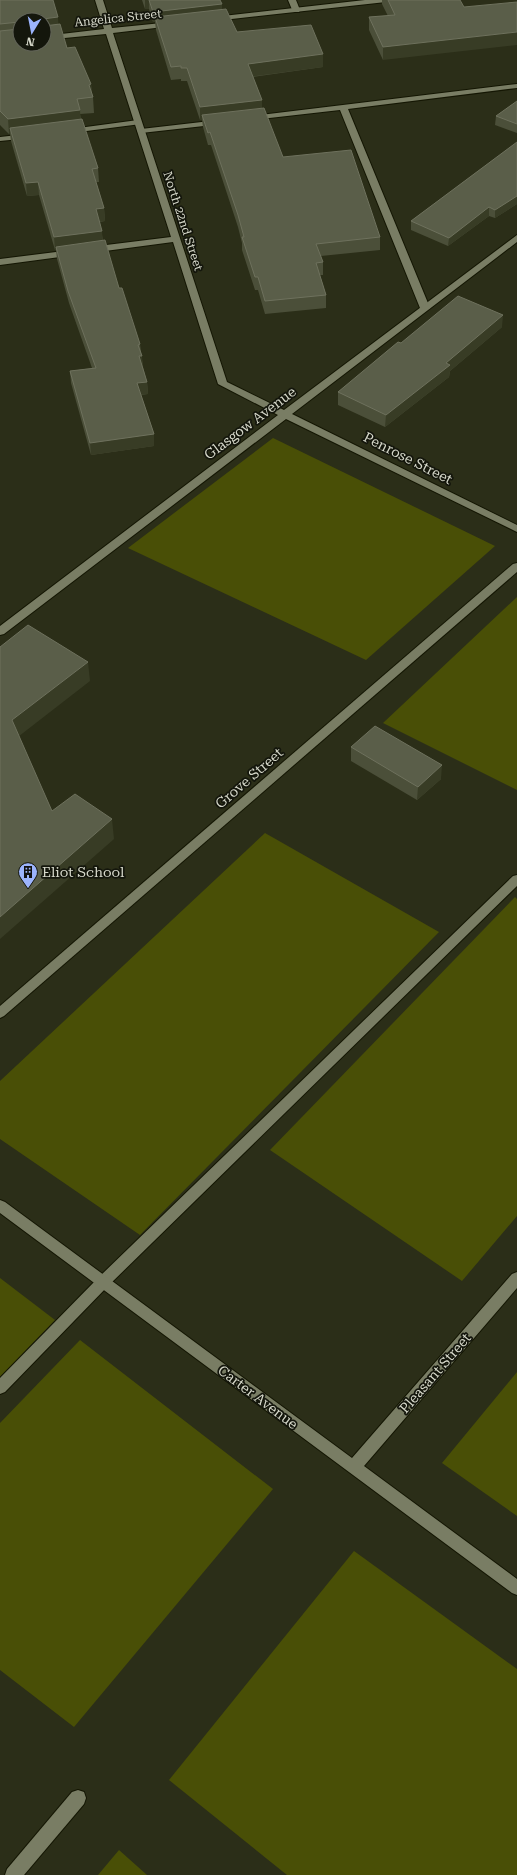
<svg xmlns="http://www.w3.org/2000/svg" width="517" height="1875" viewBox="0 0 517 1875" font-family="'Roboto Serif',serif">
  <rect width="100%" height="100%" fill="#2b2e18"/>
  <g fill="#494f06">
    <polygon points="273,438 495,546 366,660 128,548"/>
    <polygon points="517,597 517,790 383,723"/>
    <polygon points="265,833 439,932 140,1235 0,1139 0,1081"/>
    <polygon points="515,897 517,899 517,1216 462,1281 270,1150"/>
    <polygon points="0,1278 55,1320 0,1377"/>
    <polygon points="80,1340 273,1489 74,1727 0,1670 0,1423"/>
    <polygon points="517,1372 517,1516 442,1463"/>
    <polygon points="354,1551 517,1669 517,1875 287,1875 169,1780"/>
    <polygon points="119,1850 147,1875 98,1875"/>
  </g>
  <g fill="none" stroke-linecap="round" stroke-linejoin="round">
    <defs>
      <g id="lane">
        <polygon points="288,0 296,0 300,10 299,12 293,12"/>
        <polygon points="517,84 517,88 348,109 430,308 425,311 420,308 340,110 251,120 247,118 251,116"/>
        <polygon points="138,120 141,120 141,124 71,133 67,131 71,129"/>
        <polygon points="219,120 222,120 222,124 141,133 137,131 141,129"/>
        <polygon points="27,134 30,134 30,138 0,141 0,137"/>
        <polygon points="517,875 517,886 108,1286 5,1392 0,1394 0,1378 98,1278 513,876"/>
      </g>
      <g id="street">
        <polygon points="95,0 103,0 112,28 172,22 176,24 172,26 113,33 227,382 284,410 517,235 517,242 292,414 517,525 517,532 286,419 4,634 0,635 0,626 278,415 218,384 173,242 90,253 86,250 90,247 171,237 106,34 44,40 44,36 104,29"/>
        <polygon points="365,0 390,0 386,2 214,21 210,19 214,17"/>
        <polygon points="72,250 76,253 75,255 0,265 0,259"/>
        <polygon points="517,563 517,572 4,1016 0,1018 0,1006 513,564"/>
        <polygon points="0,1200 5,1202 352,1458 512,1274 517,1272 517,1288 364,1466 517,1579 517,1595 512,1593 0,1213"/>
        <polygon points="78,1790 84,1792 86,1798 84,1804 24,1875 5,1875 7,1869 72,1792"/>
      </g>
    </defs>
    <use href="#lane" stroke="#141603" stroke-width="2"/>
    <use href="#street" stroke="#141603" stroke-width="2"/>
    <use href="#lane" fill="#797d64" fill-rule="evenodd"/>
    <use href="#street" fill="#797d64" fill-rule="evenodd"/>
  </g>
  <g fill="#4b4f39">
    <polygon points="0,0 58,24 67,48 91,84 92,93 93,97 94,113 80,114 81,119 98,168 99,182 96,182 104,208 105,221 100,222 103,241 119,288 140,344 143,367 147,382 148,394 141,395 154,434 154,446 91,455 71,383 70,371 92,368 69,303 57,259 56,250 55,250 39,195 27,196 11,141 10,134 9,134 0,125"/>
    <polygon points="142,0 220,0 222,9 237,32 323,67 253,77 262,100 262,108 283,157 380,237 380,250 321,256 323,262 323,275 320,275 326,295 326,308 265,314 258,290 255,290 242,250 242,243 238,227 211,145 208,145 203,127 202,120 200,120 187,81 181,81 181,79 171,80 156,30 155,22 153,22 149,9 145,9"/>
    <polygon points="382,0 460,0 383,60 369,30 369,17 388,16 382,4"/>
    <polygon points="517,101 517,133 495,125 496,116"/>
    <polygon points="517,142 517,204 495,218 489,216 448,246 411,230 411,221"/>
    <polygon points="502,327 450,371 449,377 385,427 338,405 338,392 401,343"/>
    <polygon points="351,747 441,779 417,800 351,761"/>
  </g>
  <g fill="#383c25">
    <rect x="145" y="0" width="4" height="9"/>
    <polygon points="222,4 222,14 155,17 155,22 153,22 153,12"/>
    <polygon points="58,17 59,33 44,34 44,20 42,20 43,19"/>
    <polygon points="517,32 517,45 383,60 383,47"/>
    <polygon points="323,54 323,67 248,77 248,64"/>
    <polygon points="91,84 92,97 89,85"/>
    <polygon points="262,100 262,113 202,115 202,120 200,120 200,107"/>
    <polygon points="80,110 81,125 10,128 10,134 9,134 8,119"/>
    <polygon points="38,182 39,195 27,196 26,183"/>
    <polygon points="517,196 517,204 495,218 495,210"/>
    <polygon points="489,207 489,216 448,246 449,238"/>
    <polygon points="104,208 105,221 97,222 96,209"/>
    <polygon points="102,231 103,244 56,247 56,250 55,250 54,237"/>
    <polygon points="503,315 502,327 450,371 449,377 385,427 386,415 446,363"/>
    <polygon points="139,356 142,356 143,368"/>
    <polygon points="147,382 148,394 138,395 137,383"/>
    <polygon points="154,434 154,446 91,455 90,443"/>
    <polygon points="88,662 90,681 14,740 12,720"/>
    <polygon points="442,765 441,779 417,800 418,787"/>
    <polygon points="112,819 114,839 0,939 0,917"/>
  </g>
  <g fill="#5a5e49" stroke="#6e715d">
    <polygon points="0,0 53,0 58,17 43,19 42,20 20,20 20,24 19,22 0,24"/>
    <polygon points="149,0 220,0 222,4 153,12"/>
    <polygon points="388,0 460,0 464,7 517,2 517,32 383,47 369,17 395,15"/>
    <polygon points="226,9 237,32 311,25 323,54 248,64 262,100 200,107 187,68 181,68 181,66 171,67 155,17"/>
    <polygon points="20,24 20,44 44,44 44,26 60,24 67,48 75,47 91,84 89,85 93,97 77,99 80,110 8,119 0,111 0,31 19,29"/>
    <polygon points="517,101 517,124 496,116"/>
    <polygon points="264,108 283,157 351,150 380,237 316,244 323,262 316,263 326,295 265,301 258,277 255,277 242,237 244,237 238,215 210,132 208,133 202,115"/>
    <polygon points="82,119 98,168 92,169 104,208 96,209 102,231 54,237 38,182 26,183 10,128"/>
    <polygon points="517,142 517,196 495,210 489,207 449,238 411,221"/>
    <polygon points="105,240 119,288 122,288 140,344 138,345 142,356 139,356 147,382 137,383 154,434 90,443 70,371 96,368 68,291 56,247"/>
    <polygon points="458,296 503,315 446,363 450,365 386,415 338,392 398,342 401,343"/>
    <polygon points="28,625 88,662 12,720 52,811 75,794 112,819 0,917 0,647"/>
    <polygon points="375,726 442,765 418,787 351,747"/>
  </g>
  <defs>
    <symbol id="building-pin" viewBox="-11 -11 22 30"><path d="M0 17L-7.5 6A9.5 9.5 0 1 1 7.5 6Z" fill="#9cb4fd" stroke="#14160c"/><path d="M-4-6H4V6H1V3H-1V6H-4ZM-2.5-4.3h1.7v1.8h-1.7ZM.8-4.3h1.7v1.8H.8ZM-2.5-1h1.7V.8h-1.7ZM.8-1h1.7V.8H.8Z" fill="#111"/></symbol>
  </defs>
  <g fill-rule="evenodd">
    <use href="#building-pin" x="17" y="861" width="22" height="30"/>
  </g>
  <g text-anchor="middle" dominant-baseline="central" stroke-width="3.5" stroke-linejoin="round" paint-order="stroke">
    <g font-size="12" fill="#d6d8ca" stroke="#14160c">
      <text transform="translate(118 18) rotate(-6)">Angelica Street</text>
      <text transform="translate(183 221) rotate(72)">North 22nd Street</text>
    </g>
    <g font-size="14" fill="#d6d8ca" stroke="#14160c">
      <text transform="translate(250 423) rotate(-37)">Glasgow Avenue</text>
      <text transform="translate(408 458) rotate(27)">Penrose Street</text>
      <text transform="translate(249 778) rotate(-41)">Grove Street</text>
      <text transform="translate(435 1373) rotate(-49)">Pleasant Street</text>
      <text transform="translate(258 1397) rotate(37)">Carter Avenue</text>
    </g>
    <g font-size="14" fill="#d6d8ca" stroke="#14160c" text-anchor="start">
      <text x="42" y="872">Eliot School</text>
    </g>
  </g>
  <g transform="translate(32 32) rotate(190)"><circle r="19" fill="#14160c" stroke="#626458"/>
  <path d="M0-3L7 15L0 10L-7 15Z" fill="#9cb4fd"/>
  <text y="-6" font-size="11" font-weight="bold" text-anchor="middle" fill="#d6d8ca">N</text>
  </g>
</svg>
